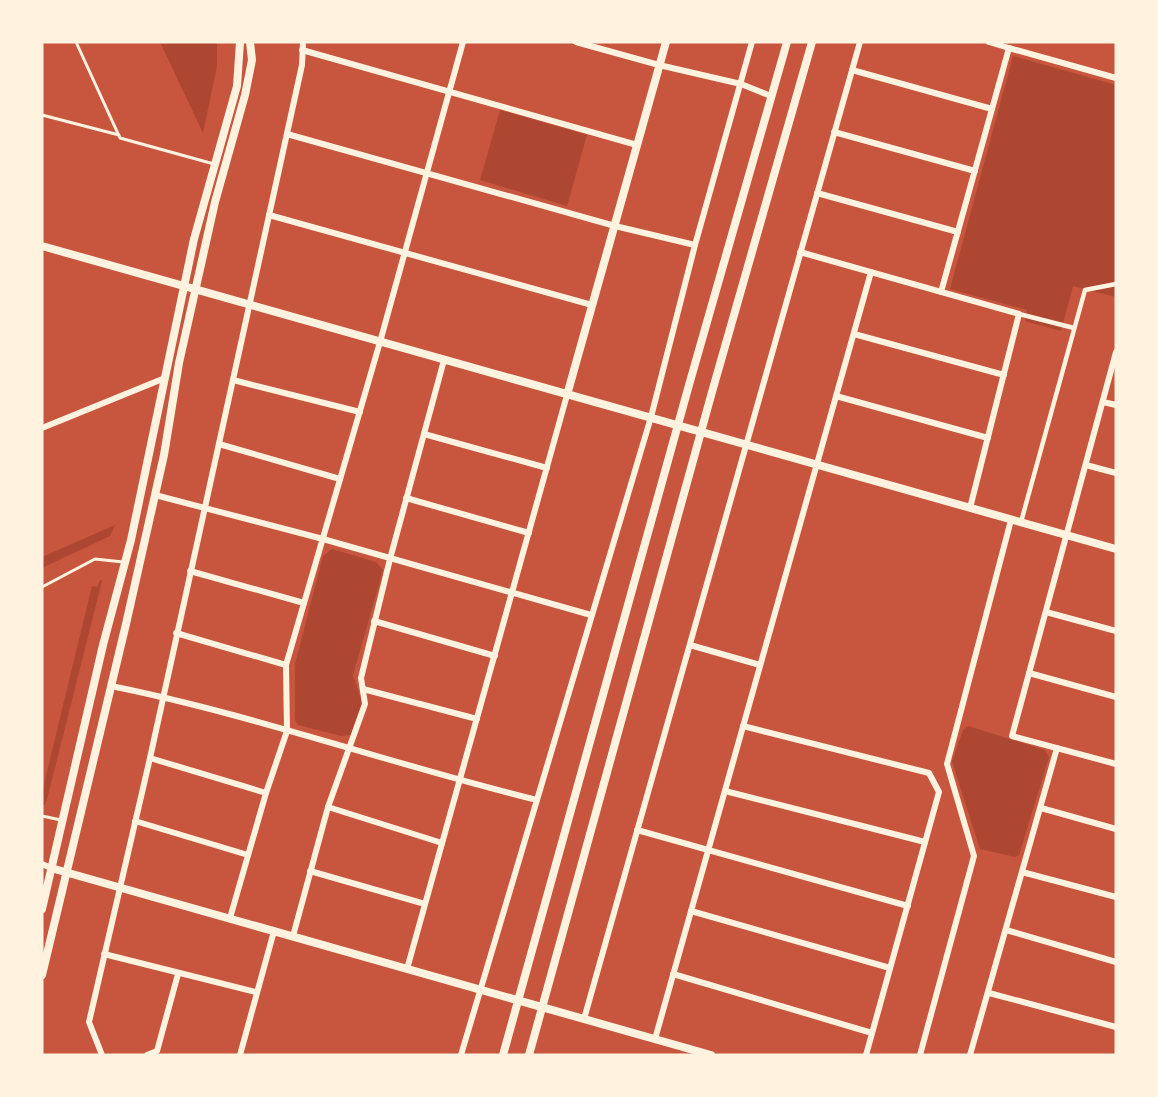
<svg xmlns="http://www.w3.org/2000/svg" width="1158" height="1097" viewBox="0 0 1158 1097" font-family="Jost,sans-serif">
  <rect width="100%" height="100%" fill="#c8553d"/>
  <g fill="#ae4732">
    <polygon points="160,42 217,42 217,66 203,133"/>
    <polygon points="1013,56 1116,85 1116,297 1073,286 1061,331 1025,321 1027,310 950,289"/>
    <polygon points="500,110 587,135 567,206 480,180"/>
    <polygon points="115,525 110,536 42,568 42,557"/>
    <polygon points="332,549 376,562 383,570 353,675 362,703 351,735 341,736 298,725 295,720 295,664 323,556"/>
    <polygon points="100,580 102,581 47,799 45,805 42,805 42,792 92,586 97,587"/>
    <polygon points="968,726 1045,750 1049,757 1019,855 1015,857 980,849 952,761 963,730"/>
  </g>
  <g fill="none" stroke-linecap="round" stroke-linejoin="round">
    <g stroke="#fff3e0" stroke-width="3">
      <polyline points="76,42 120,138 214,164"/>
      <polyline points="42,115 119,135"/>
      <polyline points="42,587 95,559 123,562"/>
      <polyline points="42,816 61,820"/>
    </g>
    <g stroke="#fff3e0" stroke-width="4.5">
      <polyline points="1019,314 1074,328"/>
      <polyline points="1021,522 1085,290 1116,284"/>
    </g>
    <g stroke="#fff3e0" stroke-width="6">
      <polyline points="576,42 659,65 741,84 771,96"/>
      <polyline points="989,42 1009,48"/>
      <polyline points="302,50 637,145"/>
      <polyline points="852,70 992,109"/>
      <polyline points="834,132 975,171"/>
      <polyline points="287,134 615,226 695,245"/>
      <polyline points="817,193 958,232"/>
      <polyline points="269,215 592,305"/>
      <polyline points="800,252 1019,314 970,508"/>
      <polyline points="941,292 1009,48 1116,78"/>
      <polyline points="854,334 1004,375"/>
      <polyline points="1116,352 1012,736 1116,764"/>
      <polyline points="233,380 360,412"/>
      <polyline points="836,396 988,438"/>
      <polyline points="1103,402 1116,405"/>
      <polyline points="42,428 165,378"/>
      <polyline points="424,434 547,468"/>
      <polyline points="219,444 340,479"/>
      <polyline points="1086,465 1116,473"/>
      <polyline points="155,495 323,539 591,615"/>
      <polyline points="406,498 529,533"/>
      <polyline points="190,571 304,603"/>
      <polyline points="1046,612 1116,631"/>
      <polyline points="374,621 495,656"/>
      <polyline points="176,633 286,665"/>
      <polyline points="690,645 760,665"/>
      <polyline points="1029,673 1116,697"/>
      <path d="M111,686C255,715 394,765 537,800"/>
      <polyline points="363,689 477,719"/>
      <polyline points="743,726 929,773 939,792 866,1055"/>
      <polyline points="150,758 266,793"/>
      <polyline points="725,791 925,842"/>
      <polyline points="328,807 442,843"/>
      <polyline points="1041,808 1116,829"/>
      <polyline points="135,821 248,855"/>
      <polyline points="637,830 908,906"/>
      <polyline points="42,864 51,868"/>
      <polyline points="310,871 425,904"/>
      <polyline points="1022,872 1116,897"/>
      <polyline points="691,911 890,968"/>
      <polyline points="230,918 266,793 287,731 286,665 380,342 463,42"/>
      <polyline points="1006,930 1116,962"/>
      <polyline points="293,936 328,807 365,704 361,678 390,559 444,360"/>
      <polyline points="104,954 256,992"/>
      <polyline points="407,969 567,395"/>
      <polyline points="673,974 872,1033"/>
      <polyline points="989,993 1116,1027"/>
      <polyline points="584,1019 860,42"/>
      <polyline points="655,1039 871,272"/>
      <polyline points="102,1055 89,1022 150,758 302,65 303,42"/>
      <polyline points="147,1055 157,1051 178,974"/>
      <polyline points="240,1055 274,931"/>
      <polyline points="461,1055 651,417 695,245 752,42"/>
      <polyline points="920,1055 974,856 947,764 1011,520"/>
      <polyline points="970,1055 1057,748"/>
    </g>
    <g stroke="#fff3e0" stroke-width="8">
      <polyline points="42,246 1116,549"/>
      <polyline points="567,395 666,42"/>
      <polyline points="51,868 711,1055"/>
      <polyline points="503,1055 689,385 787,42"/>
      <polyline points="529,1055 712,392 812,42"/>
    </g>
    <g stroke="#fff3e0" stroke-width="8">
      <polyline points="42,909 103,645 131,540 194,239 237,86 240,42"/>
      <polyline points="42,975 126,624 164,455 179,363 215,202 245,95 252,60 250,42"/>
    </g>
  </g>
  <rect width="1158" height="1097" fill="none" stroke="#fff3e0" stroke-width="87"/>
</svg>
